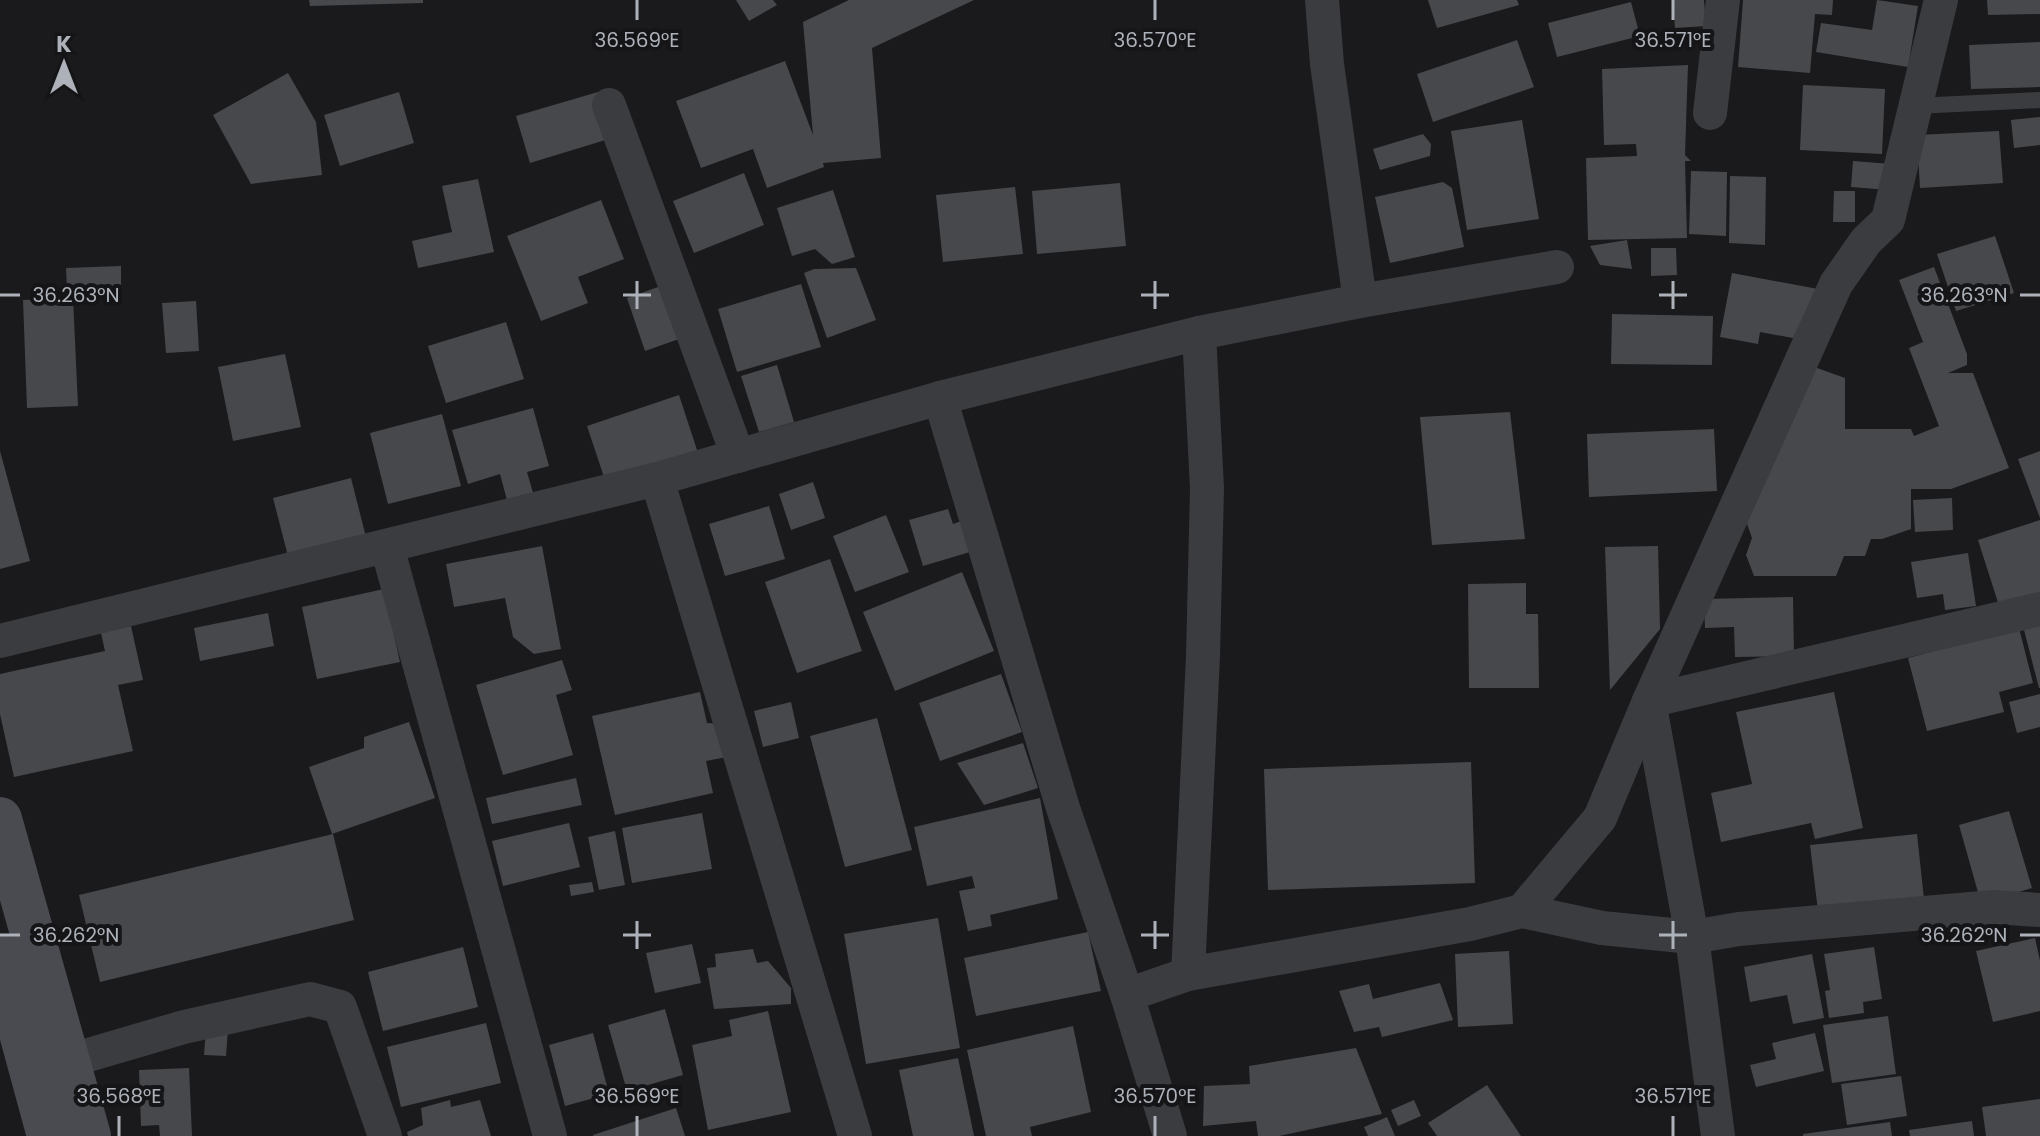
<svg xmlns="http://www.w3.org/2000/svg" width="2040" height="1136" viewBox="0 0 2040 1136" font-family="Poppins,sans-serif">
  <rect width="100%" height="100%" fill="#1a1a1c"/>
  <g fill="#47484c">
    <polygon points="309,0 423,0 423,3 310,6"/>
    <polygon points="736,0 773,0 777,5 749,21"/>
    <polygon points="849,0 974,0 872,48 881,158 823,163 824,167 767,188 753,149 701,168 676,101 785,61 813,135 803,22"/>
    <polygon points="1428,0 1517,0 1519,5 1437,28"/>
    <polygon points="1673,0 1704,0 1706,26 1675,28"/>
    <polygon points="1743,0 1833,0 1832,15 1815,14 1810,73 1738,67"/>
    <polygon points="1877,0 1918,6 1908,67 1816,52 1821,23 1872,30"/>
    <polygon points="1987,0 2040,0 2040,14 1988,15"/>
    <polygon points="1631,2 1640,36 1557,57 1548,23"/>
    <polygon points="1517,40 1534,87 1433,122 1417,74"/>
    <polygon points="2040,42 2040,87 1971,89 1969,45"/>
    <polygon points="1688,65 1685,155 1691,161 1685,161 1687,238 1588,240 1586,158 1637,156 1636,144 1604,145 1602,69"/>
    <polygon points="288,73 316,122 322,175 251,184 213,115"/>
    <polygon points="1803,85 1885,89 1882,154 1800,150"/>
    <polygon points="399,92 414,143 340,166 324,115"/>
    <polygon points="598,92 612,138 530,163 516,116"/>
    <polygon points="2040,117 2040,145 2014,148 2011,120"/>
    <polygon points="1522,120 1539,219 1467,230 1451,131"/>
    <polygon points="1999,131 2003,183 1920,188 1917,135"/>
    <polygon points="1423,134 1431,144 1430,156 1380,170 1373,149"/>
    <polygon points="1853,161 1891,164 1889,190 1851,187"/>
    <polygon points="1691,171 1727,172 1726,236 1689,234"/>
    <polygon points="744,173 764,225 694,253 673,201"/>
    <polygon points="1730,176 1766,177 1765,245 1729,243"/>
    <polygon points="478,179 494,252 418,268 412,241 452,232 442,186"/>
    <polygon points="1443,182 1452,188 1464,247 1390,263 1375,197"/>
    <polygon points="1120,183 1126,246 1037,254 1032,191"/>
    <polygon points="1015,187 1023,254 943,262 936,195"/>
    <polygon points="833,190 855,257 832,264 815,249 792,256 777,208"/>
    <polygon points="1834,191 1855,191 1855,222 1833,222"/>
    <polygon points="601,200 624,259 578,277 588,303 541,321 507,236"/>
    <polygon points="1995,236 2014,293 1956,311 1937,254"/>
    <polygon points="1627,240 1632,269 1600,265 1590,246"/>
    <polygon points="1651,248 1676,248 1677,275 1651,276"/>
    <polygon points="121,266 121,287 67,289 66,268"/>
    <polygon points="1934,267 1967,354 1967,365 1948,373 1973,373 2009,468 1951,489 1911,489 1911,529 1882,539 1871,539 1865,556 1844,556 1836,576 1754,576 1746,555 1752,538 1746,521 1806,364 1845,378 1845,429 1911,429 1914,436 1939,426 1909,348 1923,342 1899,280"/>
    <polygon points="856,268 876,320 827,338 804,273 814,269"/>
    <polygon points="1732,273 1818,289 1793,338 1760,332 1758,344 1720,337"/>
    <polygon points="801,284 821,347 737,372 718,309"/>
    <polygon points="661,286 679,339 645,351 627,298"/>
    <polygon points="73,298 78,406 27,408 23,300"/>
    <polygon points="196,301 199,351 166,353 162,303"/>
    <polygon points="1612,314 1713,316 1712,365 1611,364"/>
    <polygon points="506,322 524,379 446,403 428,346"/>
    <polygon points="285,354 301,427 233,441 218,367"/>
    <polygon points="777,365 794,422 759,432 741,376"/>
    <polygon points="679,395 699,456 607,486 587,426"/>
    <polygon points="533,408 549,466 527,472 534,496 508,504 500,474 468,484 452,430"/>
    <polygon points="1510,412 1525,539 1432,545 1420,417"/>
    <polygon points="442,414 461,486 388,504 370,433"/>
    <polygon points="1714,429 1717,491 1589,497 1587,434"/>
    <polygon points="0,451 30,561 0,569"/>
    <polygon points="2040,451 2040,518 2018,459"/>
    <polygon points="351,478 367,541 289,560 273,498"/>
    <polygon points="813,482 825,518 791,530 779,494"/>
    <polygon points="1952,498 1953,530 1915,532 1913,500"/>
    <polygon points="769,506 785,559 725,576 709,524"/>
    <polygon points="948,509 953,524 961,521 970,552 923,566 909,520"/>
    <polygon points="886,515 909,572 855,592 833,536"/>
    <polygon points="2040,520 2040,603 2002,615 1978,540"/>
    <polygon points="542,546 561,649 534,654 513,637 505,598 454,607 446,564"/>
    <polygon points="1658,546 1660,629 1610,690 1605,547"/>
    <polygon points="1968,553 1976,606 1945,610 1943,594 1917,598 1911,562"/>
    <polygon points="830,559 862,651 797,673 765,582"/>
    <polygon points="962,572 994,651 895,691 863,612"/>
    <polygon points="1526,583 1526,614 1538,614 1539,688 1469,688 1468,584"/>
    <polygon points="384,589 400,662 317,679 302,607"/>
    <polygon points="1793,597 1794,656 1735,657 1734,627 1705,628 1704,599"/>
    <polygon points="268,613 274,646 200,661 194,628"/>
    <polygon points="2040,622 2040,688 2039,688 2023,626"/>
    <polygon points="131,626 143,680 118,685 133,751 14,777 0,714 0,674 105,651 101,633"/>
    <polygon points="2019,628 2033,683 1999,692 2004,712 1927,731 1908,658"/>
    <polygon points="562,660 572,690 556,695 573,755 503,775 476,685"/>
    <polygon points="1001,674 1022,732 940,761 919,703"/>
    <polygon points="700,692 707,723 725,724 732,756 706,761 713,793 615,815 592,716"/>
    <polygon points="1834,692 1863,828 1815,839 1811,823 1721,842 1711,793 1752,784 1736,712"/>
    <polygon points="2040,694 2040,727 2017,733 2009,702"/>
    <polygon points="791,702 799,738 763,747 754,711"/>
    <polygon points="877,718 912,850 845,867 810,736"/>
    <polygon points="409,722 435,798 332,834 309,767 364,748 364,737"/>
    <polygon points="1023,743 1038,788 984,805 957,763"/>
    <polygon points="1471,762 1475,883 1268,890 1264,769"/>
    <polygon points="576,778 582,805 492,824 486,798"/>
    <polygon points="1040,798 1058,899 990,915 992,926 968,931 959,891 975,888 972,876 927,886 914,827"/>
    <polygon points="2009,811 2032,888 1981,903 1959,825"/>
    <polygon points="702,813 712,869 632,883 622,828"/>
    <polygon points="569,823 580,867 503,886 492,841"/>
    <polygon points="615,831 625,885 599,890 588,837"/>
    <polygon points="333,834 354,920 100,982 79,895"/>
    <polygon points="1917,834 1924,899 1818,911 1810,845"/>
    <polygon points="592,882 594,892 571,896 569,885"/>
    <polygon points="938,918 960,1048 866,1064 844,934"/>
    <polygon points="1088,932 1101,991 976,1016 964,958"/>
    <polygon points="2035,938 2040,961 2040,1011 1993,1022 1976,951"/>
    <polygon points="692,944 701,983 655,993 646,953"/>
    <polygon points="463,947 478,1007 383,1031 368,972"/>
    <polygon points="1874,947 1882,999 1863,1002 1864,1013 1829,1018 1825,991 1830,990 1824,954"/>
    <polygon points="753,949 757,963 768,961 791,988 791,1004 714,1009 707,968 716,967 715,954"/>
    <polygon points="1509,951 1513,1024 1458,1027 1455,954"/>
    <polygon points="1812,954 1824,1018 1793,1024 1787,995 1750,1002 1744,967"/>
    <polygon points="1440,983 1453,1020 1382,1037 1379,1027 1354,1032 1339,991 1369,984 1373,999"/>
    <polygon points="665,1009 683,1075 627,1091 608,1025"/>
    <polygon points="768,1011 791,1112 708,1130 692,1045 732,1036 729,1020"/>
    <polygon points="1888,1016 1896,1074 1832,1083 1823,1025"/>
    <polygon points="486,1023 501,1083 401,1107 387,1047"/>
    <polygon points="1073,1026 1091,1112 1030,1127 1032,1136 986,1136 967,1050"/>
    <polygon points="206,1028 228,1029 226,1056 204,1055"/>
    <polygon points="593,1033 609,1094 565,1106 549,1045"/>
    <polygon points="1815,1033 1824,1071 1756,1087 1750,1065 1776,1059 1772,1043"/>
    <polygon points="1356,1048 1382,1114 1279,1136 1258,1136 1256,1121 1203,1126 1204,1086 1250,1084 1249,1066"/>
    <polygon points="958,1058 974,1136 913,1136 899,1070"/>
    <polygon points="189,1068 192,1136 160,1136 159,1125 141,1126 139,1070"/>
    <polygon points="1901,1076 1907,1116 1847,1125 1841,1084"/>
    <polygon points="1487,1085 1521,1136 1437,1136 1428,1123"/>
    <polygon points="2040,1099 2040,1136 1986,1136 1982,1107"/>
    <polygon points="450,1100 451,1107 480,1100 491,1136 408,1136 407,1132 423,1125 421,1108"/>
    <polygon points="1414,1100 1421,1116 1398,1126 1391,1110"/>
    <polygon points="676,1108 685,1136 593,1136 593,1135"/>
    <polygon points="1387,1117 1395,1136 1368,1136 1364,1127"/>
    <polygon points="1972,1121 1974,1136 1910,1136 1909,1130"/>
    <polygon points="1890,1122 1892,1136 1803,1136 1803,1134"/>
  </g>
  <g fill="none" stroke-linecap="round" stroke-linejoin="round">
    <polyline stroke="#3b3c40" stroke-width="16" points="1915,106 2040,100"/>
    <g stroke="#3b3c40" stroke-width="34">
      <polyline points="1322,0 1327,64 1360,301"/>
      <polyline points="609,105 738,456"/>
      <polyline points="1710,113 1723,0"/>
      <polyline points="940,398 1063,808 1127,995 1170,1136"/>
      <polyline points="657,479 855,1136"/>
      <polyline points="387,547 550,1136"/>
      <polyline points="0,641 657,479 940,398 1199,333 1360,301 1557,267"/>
      <polyline points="1522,911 1600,818 1649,701 2040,609"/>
      <polyline points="1188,974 1203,656 1207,488 1199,333"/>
      <polyline points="1127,995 1188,974 1470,924 1522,911 1602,928 1692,937 1739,929 1994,907 2040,910"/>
      <polyline points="68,1061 184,1027 310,999 340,1007 385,1136"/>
      <polyline points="1718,1136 1692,937 1649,701 1836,284 1866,241 1888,220 1941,0"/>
    </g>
    <g stroke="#494b50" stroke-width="44">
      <polyline points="0,819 89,1136"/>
      <polyline points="0,956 49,1136"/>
    </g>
  </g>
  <path fill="none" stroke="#adb2ba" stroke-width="3" d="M637,0V20M1155,0V20M1673,0V20M637,281V309M1155,281V309M1673,281V309M0,295H20M623,295H651M1141,295H1169M1659,295H1687M2020,295H2040M637,921V949M1155,921V949M1673,921V949M0,935H20M623,935H651M1141,935H1169M1659,935H1687M2020,935H2040M119,1116V1136M637,1116V1136M1155,1116V1136M1673,1116V1136"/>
  <g font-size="20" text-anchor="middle" fill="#adb2ba" stroke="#151517" stroke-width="8" stroke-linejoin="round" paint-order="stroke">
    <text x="637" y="47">36.569°E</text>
    <text x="1155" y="47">36.570°E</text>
    <text x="1673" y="47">36.571°E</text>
    <text x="76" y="302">36.263°N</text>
    <text x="1964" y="302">36.263°N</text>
    <text x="76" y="942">36.262°N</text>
    <text x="1964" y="942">36.262°N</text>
    <text x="119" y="1103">36.568°E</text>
    <text x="637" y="1103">36.569°E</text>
    <text x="1155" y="1103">36.570°E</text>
    <text x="1673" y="1103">36.571°E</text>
  </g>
  <g transform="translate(64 64)" stroke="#151517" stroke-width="6" paint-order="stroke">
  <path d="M0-6L14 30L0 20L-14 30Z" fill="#adb2ba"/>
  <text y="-12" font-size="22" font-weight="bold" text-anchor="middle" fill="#adb2ba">K</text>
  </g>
</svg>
